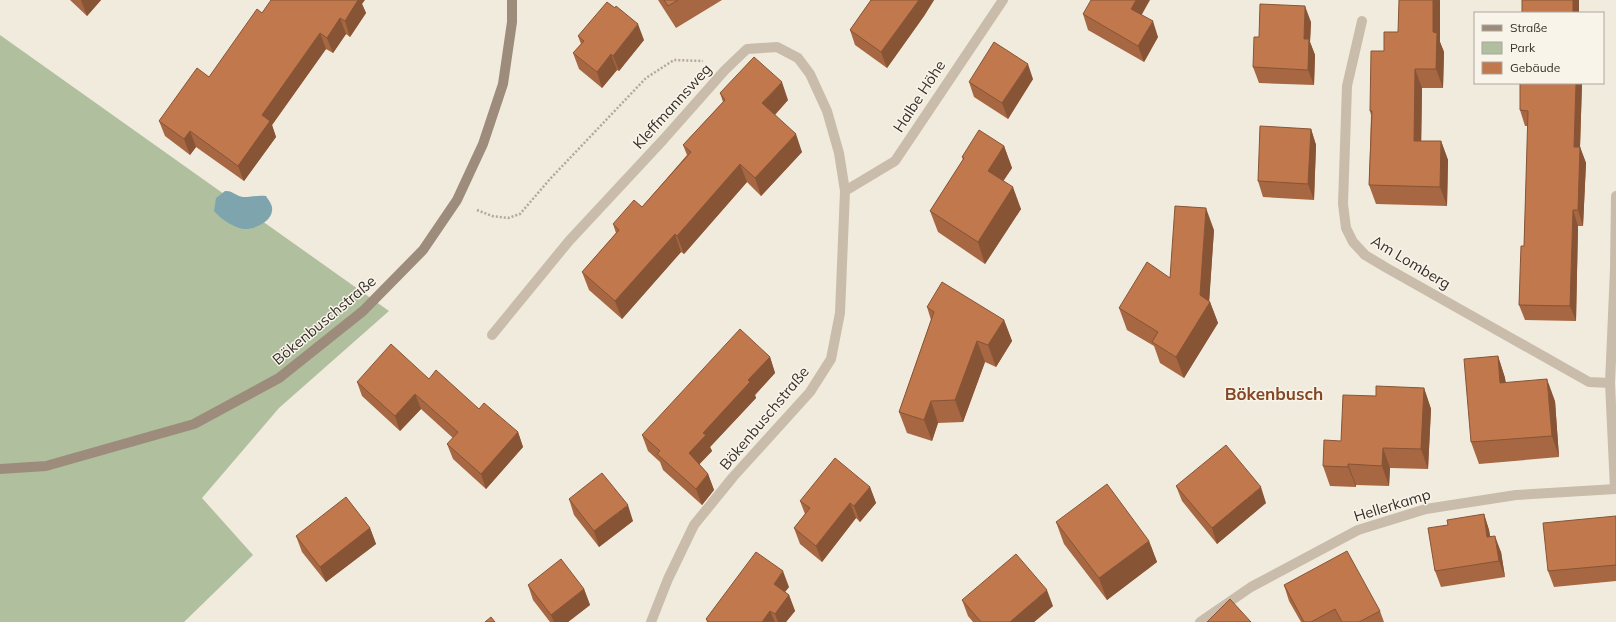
<svg xmlns="http://www.w3.org/2000/svg" width="1616" height="622" viewBox="0 0 1616 622" font-family="Mulish,sans-serif">
  <rect width="100%" height="100%" fill="#f1ebde"/>
  <polygon fill="#b0c09e" points="0,35 389,311 279,408 202,498 253,555 184,622 0,622"/>
  <path fill="#7ea5ad" d="M225,191C232,190 236,196 243,197C251,197 258,195 266,196C269,201 273,205 272,211C271,223 250,232 239,228C230,225 220,218 214,211L216,198Z"/>
  <g fill="none" stroke-linecap="round" stroke-linejoin="round">
    <polyline stroke="#b5a794" stroke-width="2.5" stroke-dasharray="2 2" stroke-linecap="butt" points="477,210 492,216 508,218 520,214 550,179 646,78 674,60 703,61"/>
    <g stroke="#c9bcaa" stroke-width="10">
      <polyline points="1362,21 1347,86 1343,204 1346,228 1353,242 1365,255 1385,267 1589,382 1610,383"/>
      <polyline points="845,191 895,161 1003,0"/>
      <polyline points="492,335 569,241 663,140 725,70 747,49 777,47 798,58 810,74 827,111 839,153 845,191 840,313 831,359 810,392 733,477 694,525 668,579 651,622"/>
      <polyline points="1615,489 1610,383 1615,269 1616,196"/>
      <polyline points="1200,622 1251,587 1358,530 1426,509 1516,495 1616,489"/>
    </g>
    <polyline stroke="#9d8c7b" stroke-width="10" points="0,469 46,466 194,424 279,378 363,311 423,250 457,200 483,144 503,84 512,22 512,0"/>
  </g>
  <g fill="#a66742">
    <polygon points="70,0 101,0 87,16"/>
    <polygon points="658,0 722,0 676,28"/>
    <polygon points="871,0 934,0 924,16 887,68 855,45 850,30"/>
    <polygon points="362,4 366,13 350,37 346,34 333,53 326,49 272,125 276,137 244,181 196,147 190,155 165,136 159,121 209,77 262,13"/>
    <polygon points="1083,14 1142,15 1158,37 1144,62 1088,30"/>
    <polygon points="1311,22 1310,42 1315,55 1314,85 1259,83 1253,67 1259,37"/>
    <polygon points="578,36 644,40 619,71 617,70 602,88 579,69 573,53 581,44"/>
    <polygon points="1440,42 1444,52 1443,88 1422,88 1421,141 1441,141 1448,160 1447,206 1376,204 1369,185 1371,115 1370,111 1384,51"/>
    <polygon points="1033,79 1008,119 974,97 969,82"/>
    <polygon points="1520,83 1582,83 1580,147 1586,163 1583,226 1578,226 1576,321 1525,320 1519,305 1524,246 1528,126 1525,126 1520,110"/>
    <polygon points="720,93 788,100 775,115 802,152 761,196 747,182 684,254 681,252 622,319 589,290 582,272 616,233 613,224 642,207 687,155 683,145 723,102"/>
    <polygon points="1311,129 1316,145 1314,200 1263,197 1258,181"/>
    <polygon points="1004,146 1012,168 1003,181 1021,209 985,264 938,232 930,211 963,160 962,157"/>
    <polygon points="1214,230 1209,301 1210,302 1218,323 1184,378 1160,363 1154,346 1127,330 1119,308 1170,278"/>
    <polygon points="927,307 1004,320 1012,341 996,367 985,362 963,422 938,423 932,441 907,433 899,412 931,320"/>
    <polygon points="1498,356 1505,378 1506,383 1555,401 1559,457 1479,464 1471,442"/>
    <polygon points="770,357 775,373 755,395 756,398 710,447 712,451 699,464 708,474 714,490 702,505 663,470 660,462 648,451 642,435"/>
    <polygon points="429,379 518,432 523,447 486,489 453,459 447,444 453,438 421,409 400,431 362,396 357,382"/>
    <polygon points="1424,388 1431,409 1428,469 1390,468 1389,486 1356,485 1356,487 1330,486 1323,466 1376,396"/>
    <polygon points="1176,486 1266,503 1217,544 1182,501"/>
    <polygon points="870,487 876,503 860,522 856,518 822,562 800,544 794,528 805,514 800,501"/>
    <polygon points="569,499 633,521 599,547 574,515"/>
    <polygon points="1484,514 1489,530 1490,537 1501,552 1505,577 1441,587 1435,571 1448,525"/>
    <polygon points="1616,516 1616,581 1554,587 1548,571"/>
    <polygon points="1056,522 1149,541 1157,562 1107,600 1064,544"/>
    <polygon points="370,528 376,544 326,582 302,552 296,536"/>
    <polygon points="528,585 584,589 590,605 568,622 550,622 533,600"/>
    <polygon points="1284,585 1380,611 1384,622 1301,622 1289,601"/>
    <polygon points="789,587 785,592 789,595 795,611 786,622 707,622 706,619"/>
    <polygon points="962,600 1053,606 1034,622 973,622 968,616"/>
  </g>
  <g fill="#875436">
    <polygon points="81,0 101,0 87,16"/>
    <polygon points="356,0 365,0 362,4 366,13 350,37 345,21"/>
    <polygon points="919,0 934,0 924,16 887,68 881,52"/>
    <polygon points="1136,0 1150,0 1136,25 1131,9"/>
    <polygon points="1433,0 1440,0 1440,42 1444,52 1443,88 1436,69 1433,32"/>
    <rect x="1573" y="0" width="6" height="13"/>
    <polygon points="1305,6 1311,22 1310,42 1315,55 1314,85 1308,70 1304,39"/>
    <polygon points="340,18 346,34 333,53 327,38"/>
    <polygon points="1153,21 1158,37 1144,62 1138,46"/>
    <polygon points="638,24 644,40 619,71 613,56"/>
    <polygon points="320,33 326,49 272,125 276,137 244,181 238,166 262,115"/>
    <polygon points="611,54 617,70 602,88 597,72"/>
    <polygon points="1028,64 1033,79 1008,119 1002,103"/>
    <polygon points="1415,69 1422,88 1421,159 1414,141"/>
    <polygon points="782,82 788,100 769,121 762,103"/>
    <polygon points="1576,83 1582,83 1580,147 1586,163 1583,226 1578,210 1574,147"/>
    <polygon points="1311,129 1316,145 1314,200 1308,184"/>
    <polygon points="190,131 196,147 190,155 184,139"/>
    <polygon points="796,134 802,152 761,196 755,178"/>
    <polygon points="1441,141 1448,160 1447,206 1440,187"/>
    <polygon points="1004,146 1012,168 996,192 988,171"/>
    <polygon points="740,164 747,182 684,254 677,236"/>
    <polygon points="1013,187 1021,209 985,264 978,242"/>
    <polygon points="1206,208 1214,230 1209,304 1210,302 1218,323 1184,378 1176,357 1200,295"/>
    <polygon points="1573,210 1578,226 1576,321 1570,306"/>
    <polygon points="675,234 681,252 622,319 615,301"/>
    <polygon points="1004,320 1012,341 996,367 988,345"/>
    <polygon points="977,341 985,362 963,422 955,400"/>
    <polygon points="1498,356 1505,378 1507,405 1500,383"/>
    <polygon points="770,357 775,373 755,395 756,398 710,447 712,451 695,469 689,453 703,433 748,380"/>
    <polygon points="1547,379 1555,401 1559,457 1552,436"/>
    <polygon points="1424,388 1431,409 1428,469 1421,449"/>
    <polygon points="415,394 421,409 400,431 395,416"/>
    <polygon points="931,401 938,423 932,441 924,420"/>
    <polygon points="518,432 523,447 486,489 481,474"/>
    <polygon points="1383,448 1390,468 1389,486 1382,466"/>
    <polygon points="1348,464 1356,485 1356,487 1348,467"/>
    <polygon points="708,474 714,490 702,505 696,489"/>
    <polygon points="870,487 876,503 860,522 854,506"/>
    <polygon points="1261,487 1266,503 1217,544 1212,528"/>
    <polygon points="850,503 856,518 822,562 816,546"/>
    <polygon points="628,505 633,521 599,547 594,531"/>
    <polygon points="1484,514 1489,530 1493,553 1487,537"/>
    <polygon points="370,528 376,544 326,582 320,567"/>
    <polygon points="1495,536 1501,552 1505,577 1499,561"/>
    <polygon points="1149,541 1157,562 1107,600 1099,578"/>
    <polygon points="783,571 789,587 779,599 774,584"/>
    <polygon points="584,589 590,605 568,622 554,622 551,615"/>
    <polygon points="1047,590 1053,606 1034,622 1010,622"/>
    <polygon points="789,595 795,611 786,622 778,622 775,614"/>
    <polygon points="770,611 775,622 762,622"/>
  </g>
  <g fill="#c1784d" stroke="#875436">
    <polygon points="271,0 358,0 345,21 340,18 327,38 320,33 262,115 270,121 238,166 190,131 184,139 159,121 197,68 209,77 257,9 262,13"/>
    <polygon points="664,0 678,0 668,6"/>
    <polygon points="871,0 919,0 881,52 850,30"/>
    <polygon points="1091,0 1136,0 1131,9 1153,21 1138,46 1083,14"/>
    <polygon points="1399,0 1433,0 1433,32 1437,33 1436,69 1415,69 1414,141 1441,141 1440,187 1369,185 1372,111 1370,111 1371,51 1384,51 1384,32 1398,32"/>
    <rect x="1522" y="0" width="51" height="13"/>
    <polygon points="607,2 615,8 616,6 638,24 613,56 611,54 597,72 573,53 584,41 578,36"/>
    <polygon points="1260,4 1305,6 1304,39 1309,39 1308,70 1253,67 1254,37 1259,37"/>
    <polygon points="994,42 1028,64 1002,103 969,82"/>
    <polygon points="754,57 782,82 762,103 796,134 755,178 740,164 677,236 675,234 615,301 582,272 619,230 613,224 634,200 642,207 691,152 683,145 725,100 720,93"/>
    <polygon points="1520,83 1576,83 1574,147 1580,147 1578,210 1573,210 1570,306 1519,305 1521,246 1524,246 1528,111 1520,110"/>
    <polygon points="1260,126 1311,129 1308,184 1258,181"/>
    <polygon points="979,130 1004,146 988,171 1013,187 978,242 930,211 964,158 962,157"/>
    <polygon points="1175,206 1206,208 1200,295 1210,302 1176,357 1152,342 1158,332 1119,308 1147,262 1170,278"/>
    <polygon points="942,282 1004,320 988,345 977,341 955,400 931,401 924,420 899,412 934,312 927,307"/>
    <polygon points="740,329 770,357 748,380 750,382 703,433 706,435 689,453 708,474 696,489 657,454 660,451 642,435"/>
    <polygon points="391,344 429,379 436,370 479,409 484,403 518,432 481,474 447,444 458,432 415,394 395,416 357,382"/>
    <polygon points="1498,356 1500,383 1547,379 1552,436 1471,442 1464,359"/>
    <polygon points="1376,386 1424,388 1421,449 1383,448 1382,466 1348,464 1348,467 1323,466 1324,440 1341,441 1343,395 1376,396"/>
    <polygon points="1226,445 1261,487 1212,528 1176,486"/>
    <polygon points="835,458 870,487 854,506 850,503 816,546 794,528 810,508 800,501"/>
    <polygon points="602,473 628,505 594,531 569,499"/>
    <polygon points="1107,484 1149,541 1099,578 1056,522"/>
    <polygon points="346,497 370,528 320,567 296,536"/>
    <polygon points="1484,514 1487,537 1495,536 1499,561 1435,571 1428,528 1448,525 1447,520"/>
    <polygon points="1616,516 1616,565 1548,571 1543,523"/>
    <polygon points="1347,551 1380,611 1359,622 1342,622 1335,609 1311,622 1304,622 1284,585"/>
    <polygon points="756,552 783,571 774,584 789,595 775,614 770,611 762,622 709,622 706,619"/>
    <polygon points="1016,554 1047,590 1010,622 981,622 962,600"/>
    <polygon points="561,559 584,589 551,615 528,585"/>
    <polygon points="1230,599 1251,622 1207,622"/>
    <polygon points="491,617 495,622 485,622"/>
  </g>
  <g text-anchor="middle" dominant-baseline="central" stroke-width="3" stroke-linejoin="round" paint-order="stroke">
    <g font-size="15" fill="#372f29" stroke="#f9f4ea">
      <text transform="translate(919 96) rotate(-57)">Halbe Höhe</text>
      <text transform="translate(672 106) rotate(-48)">Kleffmannsweg</text>
      <text transform="translate(1411 262) rotate(31)">Am Lomberg</text>
      <text transform="translate(324 320) rotate(-40)">Bökenbuschstraße</text>
      <text transform="translate(764 418) rotate(-50)">Bökenbuschstraße</text>
      <text transform="translate(1392 505) rotate(-17)">Hellerkamp</text>
    </g>
    <g font-size="17" font-weight="bold" fill="#834826" stroke="#f9f4ea">
      <text x="1274" y="393">Bökenbusch</text>
    </g>
  </g>
  <rect x="1474" y="12" width="130" height="72" fill="#f9f4ea" stroke="#aba59d"/>
  <rect x="1482" y="25" width="20" height="6" fill="#9d8c7b" stroke="#aba59d"/>
  <text x="1510" y="32" font-size="12" fill="#372f29">Straße</text>
  <rect x="1482" y="42" width="20" height="12" fill="#b0c09e" stroke="#aba59d"/>
  <text x="1510" y="52" font-size="12" fill="#372f29">Park</text>
  <rect x="1482" y="62" width="20" height="12" fill="#c1784d" stroke="#aba59d"/>
  <text x="1510" y="72" font-size="12" fill="#372f29">Gebäude</text>
</svg>
